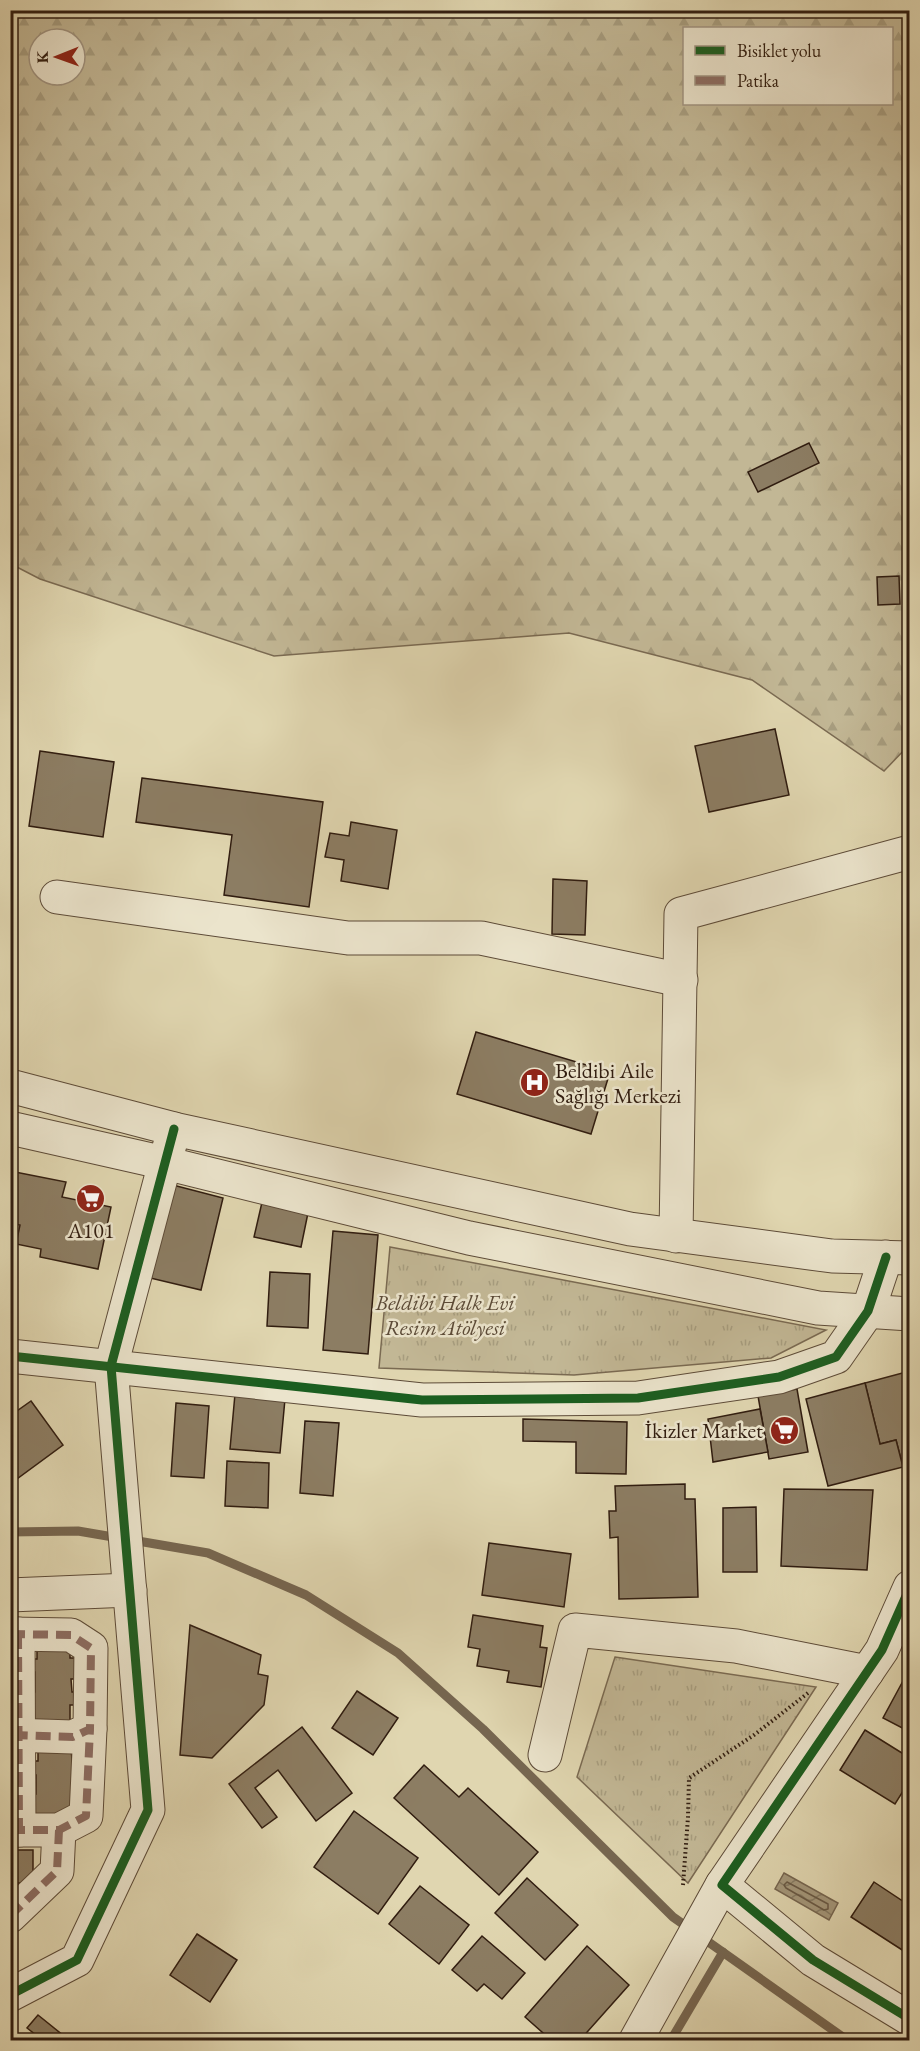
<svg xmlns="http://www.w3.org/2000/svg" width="920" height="2051" viewBox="0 0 920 2051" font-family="'EB Garamond',serif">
  <defs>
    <pattern id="forest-firs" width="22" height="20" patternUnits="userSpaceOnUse" patternTransform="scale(1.5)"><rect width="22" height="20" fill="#c2b795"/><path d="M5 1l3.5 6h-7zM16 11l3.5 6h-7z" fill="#a79d7f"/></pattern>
    <pattern id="park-tufts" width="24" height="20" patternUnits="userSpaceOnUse" patternTransform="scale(1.5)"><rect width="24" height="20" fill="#c2b795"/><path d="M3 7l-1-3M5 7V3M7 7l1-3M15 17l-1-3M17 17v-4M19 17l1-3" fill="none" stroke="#a79d7f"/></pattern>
    <pattern id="water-waves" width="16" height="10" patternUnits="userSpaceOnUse" patternTransform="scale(1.5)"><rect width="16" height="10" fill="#a4977a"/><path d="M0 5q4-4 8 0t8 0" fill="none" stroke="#867b63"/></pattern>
  </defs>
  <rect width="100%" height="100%" fill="#e0d6b0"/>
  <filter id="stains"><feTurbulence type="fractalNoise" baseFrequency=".00333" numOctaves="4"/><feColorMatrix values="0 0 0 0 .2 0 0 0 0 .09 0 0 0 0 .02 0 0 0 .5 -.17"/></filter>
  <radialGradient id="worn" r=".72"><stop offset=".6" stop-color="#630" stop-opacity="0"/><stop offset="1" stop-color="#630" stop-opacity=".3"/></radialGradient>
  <path fill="url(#forest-firs)" stroke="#7a6a52" stroke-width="1.5" fill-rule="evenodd" d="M10,11H909V745L884,771L752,680L569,633L274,656L40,579L11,564ZM684,28H892V104H684ZM39,39H75V75H39Z"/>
  <g fill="url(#park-tufts)" stroke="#7a6a52" stroke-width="1.5">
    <polygon points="390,1247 826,1330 771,1358 574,1375 379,1368"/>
    <polygon points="615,1657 816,1687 688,1883 577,1777"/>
  </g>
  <polygon fill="url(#water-waves)" stroke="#766650" stroke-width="1.5" points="784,1873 838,1903 829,1920 775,1889"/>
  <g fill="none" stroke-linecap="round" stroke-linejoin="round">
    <polygon stroke="#6a5a45" stroke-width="1.5" points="787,1882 828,1904 828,1909 824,1910 786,1888 784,1885"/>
    <g stroke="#766650" stroke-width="9">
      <polyline points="10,1532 78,1531 119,1538"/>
      <polyline points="132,1540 208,1553 306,1595 398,1653 483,1729 673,1917 847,2040"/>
      <polyline points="671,2040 723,1952"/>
    </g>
  </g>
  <g fill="#8c7d63" stroke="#311d10" stroke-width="1.5">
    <polygon points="809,443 819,463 758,492 748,472"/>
    <polygon points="899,576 900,604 878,605 877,577"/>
    <polygon points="775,729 789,795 709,812 695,746"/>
    <polygon points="40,751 114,762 103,837 29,826"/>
    <polygon points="142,778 323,802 309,907 224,895 232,835 136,822"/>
    <polygon points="351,822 397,830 388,889 341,881 344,860 325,857 330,833 349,836"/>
    <polygon points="553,879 587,881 585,935 552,934"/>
    <polygon points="476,1032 610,1072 591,1134 457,1094"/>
    <polygon points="10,1171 66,1182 62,1197 111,1207 98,1269 40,1257 41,1249 16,1244 20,1225 10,1223"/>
    <polygon points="169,1184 223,1198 201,1290 146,1277"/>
    <polygon points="263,1198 309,1208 301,1247 254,1237"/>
    <polygon points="333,1231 378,1235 368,1354 323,1350"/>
    <polygon points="270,1272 310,1274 308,1328 267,1326"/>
    <polygon points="910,1371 910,1468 903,1467 896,1440 880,1444 865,1383"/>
    <polygon points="865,1383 880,1444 896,1440 903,1467 828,1486 806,1399"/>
    <polygon points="797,1389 808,1452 769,1459 758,1396"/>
    <polygon points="235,1394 285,1399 280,1453 230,1449"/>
    <polygon points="31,1401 63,1445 10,1484 10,1416"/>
    <polygon points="176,1403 209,1406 204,1478 171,1476"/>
    <polygon points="760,1409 768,1452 713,1462 708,1419"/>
    <polygon points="523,1419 627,1422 626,1474 576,1473 576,1442 523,1441"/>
    <polygon points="305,1421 339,1423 333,1496 300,1493"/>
    <polygon points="227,1461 269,1463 268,1508 225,1506"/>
    <polygon points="685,1484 685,1499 695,1499 698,1597 619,1599 618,1537 610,1538 609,1511 616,1511 615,1486"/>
    <polygon points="784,1489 873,1490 867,1570 781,1566"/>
    <polygon points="756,1507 757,1572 723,1572 723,1508"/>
    <polygon points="489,1543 571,1554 564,1607 482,1595"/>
    <polygon points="473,1615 543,1626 540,1647 547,1648 541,1687 507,1682 509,1671 477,1666 480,1649 468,1647"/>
    <polygon points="190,1625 261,1655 258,1674 268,1676 264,1705 212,1758 180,1755"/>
    <polygon points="37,1643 70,1643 70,1658 77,1658 77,1679 71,1679 72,1692 76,1692 77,1705 70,1705 70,1721 30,1721 22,1692 35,1692 35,1672 24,1673 25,1659 37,1659"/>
    <polygon points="910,1668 910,1732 883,1718"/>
    <polygon points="357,1691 398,1718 373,1755 332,1728"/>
    <polygon points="302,1727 352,1793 316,1821 278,1770 255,1788 277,1817 262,1828 229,1784"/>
    <polygon points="865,1730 910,1758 910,1780 895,1804 840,1770"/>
    <polygon points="38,1745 71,1745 72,1761 78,1761 71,1823 32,1823 23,1795 36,1794 36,1775 26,1775 26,1761 38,1761"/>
    <polygon points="424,1765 459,1797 468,1788 538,1852 499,1895 394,1798"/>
    <polygon points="354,1811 418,1858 378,1914 314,1867"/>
    <polygon points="10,1837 17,1837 17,1850 33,1850 33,1883 18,1883 18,1890 10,1890"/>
    <polygon points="527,1878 578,1925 545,1960 495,1913"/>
    <polygon points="874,1882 910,1906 910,1955 851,1917"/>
    <polygon points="420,1886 469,1925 439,1964 389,1924"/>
    <polygon points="197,1934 237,1960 210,2002 170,1975"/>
    <polygon points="482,1936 525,1973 502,1999 484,1984 477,1991 452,1970"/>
    <polygon points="587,1946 629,1985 580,2040 551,2040 525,2017"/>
    <polygon points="38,2015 69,2040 31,2040 36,2035 27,2028"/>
  </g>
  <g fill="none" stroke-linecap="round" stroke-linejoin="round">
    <defs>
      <g id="minor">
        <polyline points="57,897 348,938 481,938 681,980"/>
        <polyline points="10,1086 174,1129 630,1229 832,1256 910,1258"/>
        <polyline points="10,1128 165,1163 469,1238 818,1308 910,1314"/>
        <polyline points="676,1236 681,914 910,852"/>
        <polyline points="10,1356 422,1400 638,1398 779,1377 836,1357 868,1311 886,1257"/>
        <polyline points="910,1587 882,1650 722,1885 813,1960 910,2019"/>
        <polyline points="10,1595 130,1590"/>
        <polyline points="10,1634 71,1635 91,1648 90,1729 73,1737 10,1735"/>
        <polyline points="18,1634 19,1830"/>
        <polyline points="545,1755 575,1630 736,1646 867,1672"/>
        <polyline points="10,1830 59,1830 86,1816 90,1729"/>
        <polyline points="10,1916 57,1871 59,1830"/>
        <polyline points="10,1995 77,1960 148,1810 111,1366 174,1129"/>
        <polyline points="636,2040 722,1885"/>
      </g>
    </defs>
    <use href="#minor" stroke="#5d4b38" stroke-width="35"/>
    <polyline stroke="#311d10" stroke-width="4" stroke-dasharray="1.5 3" stroke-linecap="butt" points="683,1885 688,1817 689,1778 754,1735 808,1693"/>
    <use href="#minor" stroke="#ebe4cc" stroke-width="33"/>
    <g stroke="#8d6e63" stroke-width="8" stroke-dasharray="15 8" stroke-linecap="butt">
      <polyline points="10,1634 71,1635 91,1648 90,1729 73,1737 10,1735"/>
      <polyline points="18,1634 19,1830"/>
      <polyline points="10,1830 59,1830 86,1816 90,1729"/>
      <polyline points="10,1916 57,1871 59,1830"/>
    </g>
    <defs>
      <g id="cycleway">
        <polyline points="10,1356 422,1400 638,1398 779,1377 836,1357 868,1311 886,1257"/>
        <polyline points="910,1587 882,1650 722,1885 813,1960 910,2019"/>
        <polyline points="10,1995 77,1960 148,1810 111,1366 174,1129"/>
      </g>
    </defs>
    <use href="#cycleway" stroke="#ebe4cc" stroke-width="13"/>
    <use href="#cycleway" stroke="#1b5e20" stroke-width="9"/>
  </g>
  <defs>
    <symbol id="hospital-disc" viewBox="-11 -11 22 22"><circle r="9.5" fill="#8f2418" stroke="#ebe4cc"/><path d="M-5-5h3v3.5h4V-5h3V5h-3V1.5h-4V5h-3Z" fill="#fff"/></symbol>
    <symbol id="supermarket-disc" viewBox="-11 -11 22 22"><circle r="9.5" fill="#8f2418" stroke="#ebe4cc"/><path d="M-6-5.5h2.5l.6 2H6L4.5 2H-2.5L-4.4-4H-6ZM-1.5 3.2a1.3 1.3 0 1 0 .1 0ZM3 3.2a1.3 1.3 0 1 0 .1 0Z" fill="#fff"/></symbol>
  </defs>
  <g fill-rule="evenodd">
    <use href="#hospital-disc" x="518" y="1066" width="33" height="33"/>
    <use href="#supermarket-disc" x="74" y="1182" width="33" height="33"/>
    <use href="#supermarket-disc" x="768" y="1414" width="33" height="33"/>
  </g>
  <g text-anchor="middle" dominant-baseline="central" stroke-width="5" stroke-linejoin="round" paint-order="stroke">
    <g font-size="22" fill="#311d10" stroke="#ebe4cc" text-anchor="start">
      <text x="555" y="1070">Beldibi Aile<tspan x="555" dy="25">Sağlığı Merkezi</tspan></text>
      <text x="91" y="1230" text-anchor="middle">A101</text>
      <text x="763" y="1430" text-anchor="end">İkizler Market</text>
    </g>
    <g font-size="22" font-style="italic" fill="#5c4b38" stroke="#ebe4cc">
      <text x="445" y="1302">Beldibi Halk Evi<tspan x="445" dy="25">Resim Atölyesi</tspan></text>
    </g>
  </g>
  <rect width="920" height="2051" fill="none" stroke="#e0d6b0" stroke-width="36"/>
  <rect x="12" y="12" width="896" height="2027" fill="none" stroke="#311d10" stroke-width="3"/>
  <rect x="18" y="18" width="884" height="2015" fill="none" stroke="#311d10" stroke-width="1.5"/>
  <rect x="683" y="27" width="210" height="78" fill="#ebe4cc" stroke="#a19481" stroke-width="1.5"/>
  <rect x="695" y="46" width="30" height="9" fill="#1b5e20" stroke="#a19481" stroke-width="1.5"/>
  <text x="737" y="57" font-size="18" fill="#311d10">Bisiklet yolu</text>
  <rect x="695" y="76" width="30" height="9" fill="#8d6e63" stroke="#a19481" stroke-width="1.5"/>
  <text x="737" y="87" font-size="18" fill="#311d10">Patika</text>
  <g transform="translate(57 57) rotate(269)"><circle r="28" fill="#ebe4cc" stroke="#a19481" stroke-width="1.5"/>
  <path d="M0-4.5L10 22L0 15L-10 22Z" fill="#8f2418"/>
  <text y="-9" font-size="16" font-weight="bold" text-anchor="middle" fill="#311d10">K</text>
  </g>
  <rect width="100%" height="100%" filter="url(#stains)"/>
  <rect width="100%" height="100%" fill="url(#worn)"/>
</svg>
